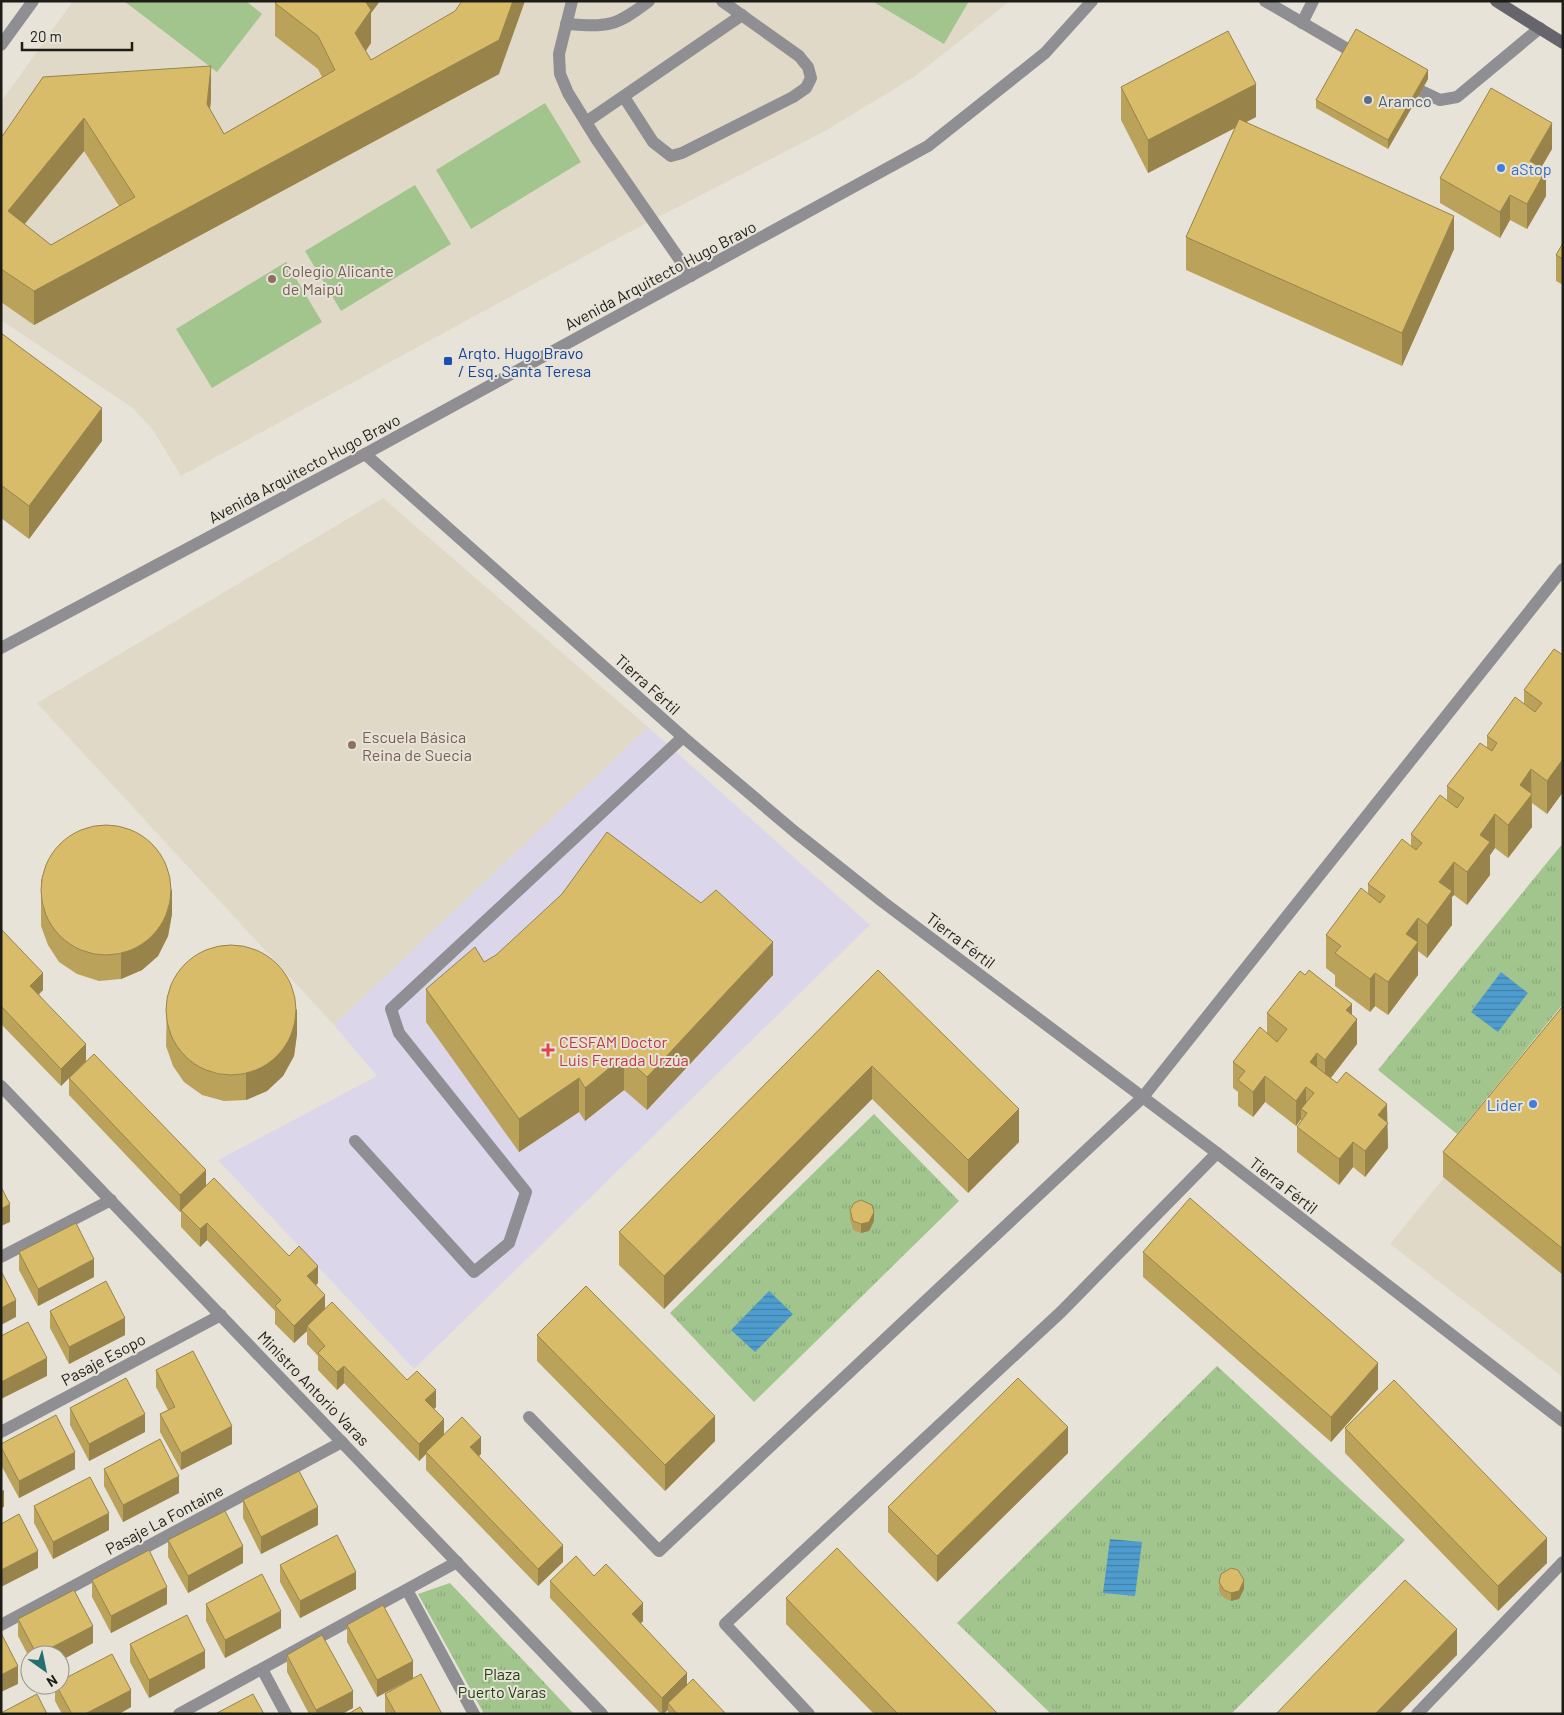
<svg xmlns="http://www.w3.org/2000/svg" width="1564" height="1715" viewBox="0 0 1564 1715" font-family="Barlow,sans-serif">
  <defs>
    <pattern id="grass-tufts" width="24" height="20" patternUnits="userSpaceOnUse" patternTransform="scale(1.25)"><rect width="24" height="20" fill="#a2c58e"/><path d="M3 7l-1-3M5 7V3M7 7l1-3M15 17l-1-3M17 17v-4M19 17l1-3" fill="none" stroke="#8ba97a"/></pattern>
    <pattern id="water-rules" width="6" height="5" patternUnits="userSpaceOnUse" patternTransform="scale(1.25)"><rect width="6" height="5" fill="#4f9dcf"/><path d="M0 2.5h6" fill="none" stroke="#417fa7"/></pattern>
  </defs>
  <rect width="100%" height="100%" fill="#e7e3d8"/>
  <g fill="#e0d9c7">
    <polygon points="73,1 1010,1 914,77 825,131 618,238 181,476 153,430 133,408 1,320 1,102"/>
    <polygon points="383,498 648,727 334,1025 37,703"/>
    <polygon points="1563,1031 1563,1377 1390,1244"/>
  </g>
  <polygon fill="#dcd6eb" points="648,727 870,925 414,1369 218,1160 377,1076 334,1025"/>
  <g fill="url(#grass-tufts)">
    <polygon points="1563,843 1563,1004 1457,1134 1378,1070"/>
    <polygon points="874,1114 959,1201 754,1402 670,1313"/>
    <polygon points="1217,1366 1405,1540 1231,1714 1051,1714 957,1623"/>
    <polygon points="450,1583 574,1714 484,1714 418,1594"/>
  </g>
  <g fill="#a2c58e">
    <polygon points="124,1 246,1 262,14 217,72"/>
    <polygon points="872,1 969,1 944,44"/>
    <polygon points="545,103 581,162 471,229 436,170"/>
    <polygon points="415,185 451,244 341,311 305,251"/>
    <polygon points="286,262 322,322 212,388 176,329"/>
  </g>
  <g fill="url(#water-rules)">
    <polygon points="1501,972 1528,993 1498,1032 1471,1012"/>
    <polygon points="769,1291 793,1314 755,1352 731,1330"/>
    <polygon points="1110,1539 1142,1542 1135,1596 1103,1593"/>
  </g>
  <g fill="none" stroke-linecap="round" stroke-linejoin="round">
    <g stroke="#8f8e93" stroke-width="12">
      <polyline points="572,1 559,54 560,74 568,93 597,140 691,276"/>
      <polyline points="1265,1 1349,50"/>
      <polyline points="1302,23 1313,1"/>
      <path d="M566,24C608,27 615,27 649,1"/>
      <polyline points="1,45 33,1"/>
      <polyline points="1421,91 1440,100 1457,97 1540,28"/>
      <polyline points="624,97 653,142 671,156 682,153 793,97 806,88 811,78 808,67 799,56 722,1"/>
      <polyline points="586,122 742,15"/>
      <polyline points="355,1141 474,1272 509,1243 526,1192 399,1033 391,1009 683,737"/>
      <polyline points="529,1417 659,1551 1143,1097 1563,569"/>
      <polyline points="809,1714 725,1624 1061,1312 1217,1153"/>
      <polyline points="1417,1714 1563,1562"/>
    </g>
    <g stroke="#8f8e93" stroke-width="12">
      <polyline points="365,454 683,737 795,832 883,902 1217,1153 1563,1421"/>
      <polyline points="1,1086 602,1714"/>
      <polyline points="1,1257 111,1200"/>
      <polyline points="1,1432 221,1315"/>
      <polyline points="407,1590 474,1714"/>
      <polyline points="1,1625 342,1442"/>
      <polyline points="262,1669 286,1714"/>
      <polyline points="179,1714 457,1562"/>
    </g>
    <polyline stroke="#8f8e93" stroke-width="12" points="1,648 365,454 928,146 1045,53 1092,1"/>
    <polyline stroke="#67656c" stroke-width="12" points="1496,1 1563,43"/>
  </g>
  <g fill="#bba25b" fill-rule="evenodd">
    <path d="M276,1H380L371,13V43L366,51L371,60L499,74L34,325L1,302V138L43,77L211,99L210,109L224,134L322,77L318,69L275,36V3ZM84,151L119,206L51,245L25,224Z"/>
    <polygon points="1428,79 1388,149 1316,108 1316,100"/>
    <polygon points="1121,87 1256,117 1246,122 1454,249 1402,366 1186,270 1186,237 1235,128 1148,173 1121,120"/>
    <polygon points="1552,149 1541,167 1546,196 1527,229 1510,220 1500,238 1440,203 1440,178"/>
    <polygon points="1563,243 1563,285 1556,281 1556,255"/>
    <polygon points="1,333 102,441 29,539 1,518"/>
    <polygon points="1563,655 1563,792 1547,814 1532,803 1532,827 1508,858 1495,848 1490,855 1490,875 1467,905 1454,895 1452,897 1452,925 1427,958 1418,951 1418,975 1388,1015 1375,1006 1370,1012 1335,986 1335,975 1326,968 1326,935 1368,894 1368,884 1411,846 1411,834 1447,801 1447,786 1487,748 1487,736 1524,704 1524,690"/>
    <polygon points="41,879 172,914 168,936 158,956 142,970 121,979 99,981 77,974 59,962 48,945 41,926"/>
    <polygon points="1,929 43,990 39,994 86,1061 206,1186 289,1256 318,1283 316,1285 325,1308 407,1380 436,1407 434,1409 444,1434 481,1454 479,1456 563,1562 538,1586 426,1470 426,1454 419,1461 344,1383 337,1390 318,1370 318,1356 307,1344 307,1331 294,1343 275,1324 275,1311 207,1240 200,1247 181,1227 181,1212 180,1212 69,1095 69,1078 61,1086 1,1024"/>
    <polygon points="484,962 773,975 647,1110 624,1090 585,1121 579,1112 519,1152 426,1022 426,989"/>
    <polygon points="878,970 1019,1142 968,1193 872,1099 664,1309 619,1265 619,1232"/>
    <polygon points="167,1000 297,1034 294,1056 283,1076 267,1091 246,1100 224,1101 202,1095 184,1082 173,1066 166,1046"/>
    <polygon points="1563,1006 1563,1275 1443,1177 1443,1152"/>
    <polygon points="1267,1013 1352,1015 1357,1044 1331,1078 1387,1122 1388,1148 1365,1177 1353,1167 1339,1185 1297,1152 1297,1127 1301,1121 1301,1119 1296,1126 1265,1102 1253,1117 1238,1106 1238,1092 1233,1088 1233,1062 1267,1033"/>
    <polygon points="850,1210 874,1221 869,1231 861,1233 853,1230 850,1219"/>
    <polygon points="19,1252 94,1277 38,1306 19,1270"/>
    <polygon points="1143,1252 1378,1389 1331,1442 1143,1277"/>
    <polygon points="50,1311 125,1335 69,1364 50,1328"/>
    <polygon points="537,1335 715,1441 665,1491 537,1361"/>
    <polygon points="156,1370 232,1444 181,1470 160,1432 160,1414 168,1410 156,1387"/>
    <polygon points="70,1408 145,1432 89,1461 70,1425"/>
    <polygon points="1345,1428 1547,1563 1498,1611 1345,1453"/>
    <polygon points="1,1444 75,1469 19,1498 1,1465"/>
    <polygon points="1068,1453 937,1582 888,1532 888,1507"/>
    <polygon points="104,1469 179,1493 123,1522 104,1486"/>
    <polygon points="243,1500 318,1525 261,1554 243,1518"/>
    <polygon points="34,1506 109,1530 53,1559 34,1523"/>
    <polygon points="168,1540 243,1563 188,1593 168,1557"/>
    <polygon points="280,1565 356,1589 300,1618 280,1582"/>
    <polygon points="594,1576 643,1621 640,1624 687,1685 726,1714 668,1714 668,1710 663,1714 661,1714 550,1598 550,1581"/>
    <polygon points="92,1580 167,1604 111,1633 92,1597"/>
    <polygon points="1219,1582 1244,1589 1239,1599 1231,1601 1224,1598 1219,1591"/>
    <polygon points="786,1598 998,1714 874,1714 786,1624"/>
    <polygon points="206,1604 281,1628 225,1658 206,1621"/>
    <polygon points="18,1619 93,1643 60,1661 60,1655 30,1655 30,1659 18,1636"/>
    <polygon points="347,1625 413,1678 442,1714 386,1714 385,1711 385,1694 412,1679 377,1697 347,1642"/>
    <polygon points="130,1644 205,1668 149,1698 130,1662"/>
    <polygon points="287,1655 353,1708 342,1714 309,1714 287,1672"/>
    <polygon points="55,1685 60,1685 131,1707 119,1714 62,1714 55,1701"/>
  </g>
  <g fill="#98844a">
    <polygon points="361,1 380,1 371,13 371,43 355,66 355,33"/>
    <polygon points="513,1 525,1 499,74 34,325 34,291"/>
    <polygon points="211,66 211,99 207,137 207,104"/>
    <polygon points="1428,70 1428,79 1388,149 1388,140"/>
    <polygon points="1256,84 1256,117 1148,173 1148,140"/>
    <polygon points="84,118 84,151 8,244 8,211"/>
    <polygon points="1552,123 1552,149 1530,187 1530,161"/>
    <polygon points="1546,170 1546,196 1527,229 1527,204"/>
    <polygon points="1510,195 1510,220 1500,238 1500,212"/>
    <polygon points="1454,216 1454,249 1402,366 1402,333"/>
    <polygon points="102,408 102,441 29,539 29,506"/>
    <polygon points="1563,759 1563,792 1547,814 1547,781"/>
    <polygon points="1531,769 1532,827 1508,858 1508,825 1520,785"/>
    <polygon points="1495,814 1495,848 1490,855 1490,875 1467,905 1467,872 1480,835"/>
    <polygon points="1454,862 1454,895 1452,897 1452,925 1427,958 1427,925 1439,882"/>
    <polygon points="172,889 172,914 168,936 158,956 142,970 121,979 121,954"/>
    <polygon points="1418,918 1418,975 1388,1015 1388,982 1406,934"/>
    <polygon points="773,942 773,975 647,1110 647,1077"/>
    <polygon points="43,973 43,990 30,1003 30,986"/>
    <polygon points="1375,973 1375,1006 1370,1012 1370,979"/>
    <polygon points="1352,1004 1352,1025 1357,1019 1357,1044 1325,1085 1325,1060 1346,1010"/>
    <polygon points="297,1009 297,1034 294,1056 283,1076 267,1091 246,1100 246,1074"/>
    <polygon points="86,1044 86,1061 61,1086 61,1069"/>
    <polygon points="1317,1053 1317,1079 1310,1062"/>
    <polygon points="624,1056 624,1090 585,1121 585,1088"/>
    <polygon points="872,1066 872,1099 664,1309 664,1276"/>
    <polygon points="1265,1076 1265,1102 1253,1117 1253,1092"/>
    <polygon points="579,1078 579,1112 519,1152 519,1119"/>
    <polygon points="1306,1087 1306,1113 1301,1109 1301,1119 1296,1126 1296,1101"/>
    <polygon points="1387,1104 1388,1148 1365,1177 1365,1151 1378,1115"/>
    <polygon points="1019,1109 1019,1142 968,1193 968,1160"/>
    <polygon points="1353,1142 1353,1167 1339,1185 1339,1159"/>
    <polygon points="206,1170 206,1188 181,1210 180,1212 180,1195"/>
    <polygon points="10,1204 10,1222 1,1226 1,1209"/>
    <polygon points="874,1212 874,1221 869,1231 861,1233 861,1224"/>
    <polygon points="207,1223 207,1240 200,1247 200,1229"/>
    <polygon points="94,1259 94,1277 38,1306 38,1289"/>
    <polygon points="318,1266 318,1283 307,1293 307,1276"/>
    <polygon points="325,1295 325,1313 307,1326 307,1331 294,1343 294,1326"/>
    <polygon points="16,1300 16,1317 1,1325 1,1308"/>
    <polygon points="125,1318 125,1335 69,1364 69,1347"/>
    <polygon points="47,1358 47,1376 1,1399 1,1382"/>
    <polygon points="1378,1363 1378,1389 1331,1442 1331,1417"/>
    <polygon points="344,1366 344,1383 337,1390 337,1372"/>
    <polygon points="436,1390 436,1407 425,1417 425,1400"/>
    <polygon points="145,1414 145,1432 89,1461 89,1444"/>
    <polygon points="715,1416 715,1441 665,1491 665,1465"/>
    <polygon points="444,1419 444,1437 426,1452 426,1454 419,1461 419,1444"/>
    <polygon points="232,1426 232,1444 181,1470 181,1453"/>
    <polygon points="1068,1427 1068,1453 937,1582 937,1556"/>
    <polygon points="481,1437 481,1454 470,1464 470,1447"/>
    <polygon points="75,1452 75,1469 19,1498 19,1481"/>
    <polygon points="179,1476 179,1493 123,1522 123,1505"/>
    <polygon points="4,1490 4,1507 1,1508 1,1491"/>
    <polygon points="318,1507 318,1525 261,1554 261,1537"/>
    <polygon points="109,1513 109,1530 53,1559 53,1542"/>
    <polygon points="1547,1538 1547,1563 1498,1611 1498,1586"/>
    <polygon points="563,1545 563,1562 538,1586 538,1569"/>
    <polygon points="243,1546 243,1563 188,1593 188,1576"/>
    <polygon points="38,1551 38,1568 1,1587 1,1570"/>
    <polygon points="356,1572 356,1589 300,1618 300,1601"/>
    <polygon points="1244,1580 1244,1589 1239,1599 1231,1601 1231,1593"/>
    <polygon points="167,1587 167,1604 111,1633 111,1616"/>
    <polygon points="643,1603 643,1621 632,1632 632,1614"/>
    <polygon points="281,1611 281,1628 225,1658 225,1640"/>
    <polygon points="93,1626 93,1643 60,1661 60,1655 38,1655"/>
    <polygon points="1457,1629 1457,1655 1399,1714 1375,1714"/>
    <polygon points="205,1651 205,1668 149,1698 149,1680"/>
    <polygon points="413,1661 413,1678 377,1697 377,1680"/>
    <polygon points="18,1666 18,1684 1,1692 1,1675"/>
    <polygon points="687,1673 687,1690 668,1703 668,1710 663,1714 662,1714 662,1698"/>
    <polygon points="131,1690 131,1707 119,1714 85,1714"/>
    <polygon points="353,1691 353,1708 342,1714 316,1714 316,1710"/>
  </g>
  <g fill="#d9bc6a" stroke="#98844a" fill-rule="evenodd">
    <path d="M276,1H365L371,10L355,33L371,60L455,11L462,1H513L499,40L34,291L1,269V138L43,77L211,66L207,104L224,134L335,70L318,36L275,3ZM84,118L135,197L51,245L8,211Z"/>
    <polygon points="1356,29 1428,70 1388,140 1316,100"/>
    <polygon points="1228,31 1256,84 1148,140 1121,87"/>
    <polygon points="1491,88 1552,123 1530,161 1546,170 1527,204 1510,195 1500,212 1440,178"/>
    <polygon points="1239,119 1454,216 1402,333 1186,237"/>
    <polygon points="1563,243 1563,259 1556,255"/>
    <polygon points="1,333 102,408 29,506 1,485"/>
    <polygon points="1554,649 1563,655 1563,759 1547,781 1531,769 1520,785 1532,794 1508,825 1495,814 1480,835 1490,842 1467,872 1454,862 1439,882 1452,891 1427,925 1418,918 1406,934 1418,942 1388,982 1375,973 1370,979 1335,953 1341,946 1326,935 1361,888 1380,903 1385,896 1368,884 1402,839 1416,850 1422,843 1411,834 1440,795 1457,808 1464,798 1447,786 1480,743 1492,751 1497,743 1487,736 1515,697 1535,712 1542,703 1524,690"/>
    <circle cx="106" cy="890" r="65"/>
    <polygon points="607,832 701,903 716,890 773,942 647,1077 624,1056 585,1088 579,1078 519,1119 426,989 475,947 484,962 496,955 562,894"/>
    <polygon points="1,929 43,973 30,986 86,1044 61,1069 1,1006"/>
    <circle cx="231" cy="1010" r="65"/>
    <polygon points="878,970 1019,1109 968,1160 872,1066 664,1276 619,1232"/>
    <polygon points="1309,970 1352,1004 1346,1010 1357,1019 1325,1060 1317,1053 1310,1062 1337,1083 1346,1072 1387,1104 1378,1115 1388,1123 1365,1151 1353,1142 1339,1159 1297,1127 1307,1113 1301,1109 1314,1093 1306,1087 1296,1101 1265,1076 1253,1092 1238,1080 1245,1071 1233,1062 1260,1027 1277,1042 1287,1029 1267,1013 1300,971 1305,975"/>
    <polygon points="1563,1006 1563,1249 1443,1152"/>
    <polygon points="94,1054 206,1170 180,1195 69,1078"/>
    <polygon points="214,1178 289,1256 299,1246 318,1266 307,1276 325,1295 294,1326 275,1306 281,1300 207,1223 200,1229 181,1210"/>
    <polygon points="1,1187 10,1204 1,1209"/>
    <polygon points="1190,1198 1378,1363 1331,1417 1143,1252"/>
    <polygon points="861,1200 872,1205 874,1212 869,1222 861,1224 853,1221 850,1210 854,1203"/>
    <polygon points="76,1223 94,1259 38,1289 19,1252"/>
    <polygon points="1,1271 16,1300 1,1308"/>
    <polygon points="106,1281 125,1318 69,1347 50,1311"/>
    <polygon points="586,1286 715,1416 665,1465 537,1335"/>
    <polygon points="332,1302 407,1380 417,1371 436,1390 425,1400 444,1419 419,1444 344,1366 337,1372 318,1353 325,1346 307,1326"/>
    <polygon points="28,1322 47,1358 1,1382 1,1336"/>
    <polygon points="193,1351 232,1426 181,1453 160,1414 175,1407 156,1370"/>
    <polygon points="126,1378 145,1414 89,1444 70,1408"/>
    <polygon points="1018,1378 1068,1427 937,1556 888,1507"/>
    <polygon points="1394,1380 1547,1538 1498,1586 1345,1428"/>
    <polygon points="56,1415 75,1452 19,1481 1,1447 1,1444"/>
    <polygon points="462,1417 481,1437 470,1447 563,1545 538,1569 426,1452"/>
    <polygon points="160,1439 179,1476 123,1505 104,1469"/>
    <polygon points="299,1471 318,1507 261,1537 243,1500"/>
    <polygon points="90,1477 109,1513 53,1542 34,1506"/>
    <polygon points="225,1511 243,1546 188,1576 168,1540"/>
    <polygon points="19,1514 38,1551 1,1570 1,1524"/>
    <polygon points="337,1535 356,1572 300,1601 280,1565"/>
    <polygon points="837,1548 998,1714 898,1714 786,1598"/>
    <polygon points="149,1550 167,1587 111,1616 92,1580"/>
    <polygon points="576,1556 594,1576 606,1564 643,1603 632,1614 687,1673 662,1698 550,1581"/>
    <polygon points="1231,1568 1238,1570 1244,1580 1239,1591 1231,1593 1224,1590 1219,1582 1221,1574"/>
    <polygon points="262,1574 281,1611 225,1640 206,1604"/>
    <polygon points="1405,1580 1457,1629 1375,1714 1276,1714"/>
    <polygon points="74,1590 93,1626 37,1655 18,1619"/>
    <polygon points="383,1605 413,1661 377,1680 347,1625"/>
    <polygon points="187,1615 205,1651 149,1680 130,1644"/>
    <polygon points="1,1633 18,1666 1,1675"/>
    <polygon points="322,1635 353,1691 316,1710 287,1655"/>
    <polygon points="112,1654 131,1690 85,1714 72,1714 56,1685 60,1685 60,1681"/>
    <polygon points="421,1674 442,1714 396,1714 385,1694"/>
    <polygon points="693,1679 726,1714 677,1714 668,1703"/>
    <polygon points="37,1694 47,1714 1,1714 1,1713"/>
    <polygon points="253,1694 264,1714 217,1713"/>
    <polygon points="360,1707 364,1714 348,1714"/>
  </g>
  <circle fill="#5c6f8a" stroke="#e7e3d8" stroke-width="2" cx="1368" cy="100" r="5"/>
  <g fill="#3f7fe0" stroke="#e7e3d8" stroke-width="2">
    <circle cx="1501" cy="168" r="5"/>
    <circle cx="1533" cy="1104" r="5"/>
  </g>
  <g fill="#8d6e63" stroke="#e7e3d8" stroke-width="2">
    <circle cx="272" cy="279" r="5"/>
    <circle cx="352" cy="745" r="5"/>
  </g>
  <rect fill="#1a4fb4" stroke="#e7e3d8" stroke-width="2" x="443" y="356" width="10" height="10" rx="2.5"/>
  <path fill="#e0444e" stroke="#e7e3d8" stroke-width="2" d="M545.5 1042.5h5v5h5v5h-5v5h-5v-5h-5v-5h5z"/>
  <g text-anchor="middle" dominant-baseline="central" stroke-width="4" stroke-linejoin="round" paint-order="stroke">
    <g font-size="16" fill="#4e5e75" stroke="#e7e3d8" text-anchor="start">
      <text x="1378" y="100">Aramco</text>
    </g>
    <g font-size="16" fill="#366cbe" stroke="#e7e3d8" text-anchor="start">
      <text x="1511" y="168">aStop</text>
      <text x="1523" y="1104" text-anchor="end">Lider</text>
    </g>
    <g font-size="16" fill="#785e54" stroke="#e7e3d8" text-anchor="start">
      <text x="282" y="270">Colegio Alicante<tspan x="282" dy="18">de Maipú</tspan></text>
      <text x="362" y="736">Escuela Básica<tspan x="362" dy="18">Reina de Suecia</tspan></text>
    </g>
    <g font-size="16" fill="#1d1c17" stroke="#e7e3d8">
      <text transform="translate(660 275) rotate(-28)">Avenida Arquitecto Hugo Bravo</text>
      <text transform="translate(304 468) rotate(-28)">Avenida Arquitecto Hugo Bravo</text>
      <text transform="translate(648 684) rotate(42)">Tierra Fértil</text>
      <text transform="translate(961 940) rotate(37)">Tierra Fértil</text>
      <text transform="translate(1284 1185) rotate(38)">Tierra Fértil</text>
      <text transform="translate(103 1359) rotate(-28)">Pasaje Esopo</text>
      <text transform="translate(314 1388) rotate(46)">Ministro Antorio Varas</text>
      <text transform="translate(164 1519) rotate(-28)">Pasaje La Fontaine</text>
    </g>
    <g font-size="16" fill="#164399" stroke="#e7e3d8" text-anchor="start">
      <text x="458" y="352">Arqto. Hugo Bravo<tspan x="458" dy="18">/ Esq. Santa Teresa</tspan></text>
    </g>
    <g font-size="16" fill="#be3a42" stroke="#e7e3d8" text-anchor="start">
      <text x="559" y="1041">CESFAM Doctor<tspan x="559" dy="18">Luis Ferrada Urzúa</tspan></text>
    </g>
    <g font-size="16" fill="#24400f" stroke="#e7e3d8">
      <text x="502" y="1673">Plaza<tspan x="502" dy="18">Puerto Varas</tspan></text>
    </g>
  </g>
  <rect width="1564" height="1715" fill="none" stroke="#1d1c17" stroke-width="5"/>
  <g transform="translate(45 1670) rotate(147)"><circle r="24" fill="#e7e3d8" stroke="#96938b"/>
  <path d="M0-4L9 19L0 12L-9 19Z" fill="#247071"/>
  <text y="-8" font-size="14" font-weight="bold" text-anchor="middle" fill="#1d1c17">N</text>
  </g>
  <path d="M22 42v8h110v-8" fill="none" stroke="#1d1c17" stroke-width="2.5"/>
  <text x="30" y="42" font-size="15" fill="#1d1c17" stroke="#e7e3d8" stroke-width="4" paint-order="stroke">20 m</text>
</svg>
